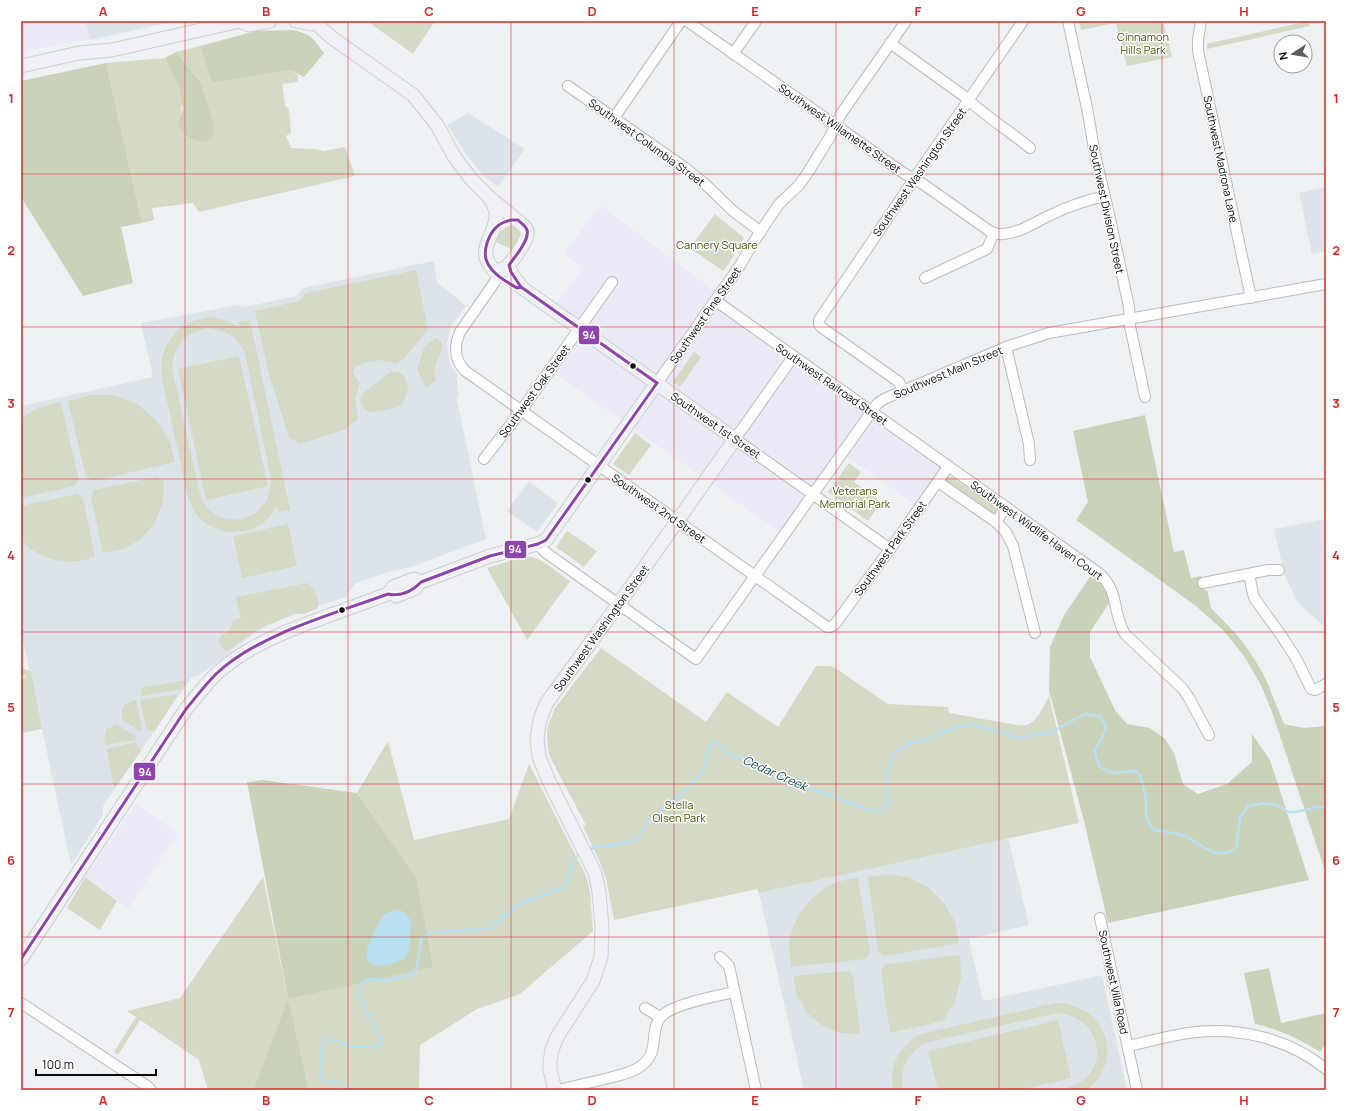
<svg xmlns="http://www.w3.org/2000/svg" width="1347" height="1111" viewBox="0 0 1347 1111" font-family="Manrope,sans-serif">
  <rect width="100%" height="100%" fill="#eef1f3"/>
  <g fill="#ebe9f6">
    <polygon points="21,21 85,21 90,40 64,43 21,53"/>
    <polygon points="600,205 953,470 920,508 842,453 784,535 550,370 579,328 552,309 583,268 564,254"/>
    <polygon points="136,804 178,833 128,909 85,877"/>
  </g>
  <g fill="#dce4ea">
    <polygon points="85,21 176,21 90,40"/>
    <polygon points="468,113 525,149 498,187 484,176 468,157 447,125"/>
    <polygon points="1326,187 1326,251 1312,254 1299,193"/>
    <polygon points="434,261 437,282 466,306 451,326 447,343 448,353 451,365 457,375 457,381 459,395 457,400 486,539 408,568 389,572 356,583 345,597 319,606 276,622 258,631 201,674 191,678 103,806 103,815 71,865 21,631 21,406 153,377 141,323 238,305 244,307 297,296 303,288"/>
    <polygon points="529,481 558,503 537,532 507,511"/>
    <polygon points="1326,519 1326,628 1298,603 1285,576 1274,529"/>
    <polygon points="1008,837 1029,925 969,939 983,1001 1102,975 1127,1090 804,1090 759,893"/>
  </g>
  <g fill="#d4dac6" fill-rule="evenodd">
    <polygon points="367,21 435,21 413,54"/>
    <polygon points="1079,21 1155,21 1164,24 1172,57 1127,66 1116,23 1081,30"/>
    <polygon points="1309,21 1310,26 1207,49 1207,44"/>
    <path d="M200,46L212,83L291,70L298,75V82L282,84L285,106L289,109L291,133L286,136L291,148L316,149L324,151L345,147L355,176L199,212L193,203L152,208L154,220L142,223L106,63L165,58C177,78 187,96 179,120L213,136V121L201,83L176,52Z"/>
    <polygon points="715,214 744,238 729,263 723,271 690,248"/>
    <path d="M509,226C516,226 523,231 521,238C519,242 515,246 513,250L494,241C498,234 501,229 509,226Z"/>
    <polygon points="416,270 428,329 405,358 396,363 387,362 382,360 367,362 355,367 353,373 360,383 355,398 358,419 344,430 300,444 289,437 269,375 255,311 299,301 306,293"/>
    <path d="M209,317L225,320L239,327L238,322L250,320L290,510L279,512L277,506C274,510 272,515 268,519C248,539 210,536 194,511C192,507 190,502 188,497L161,374L162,357L168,342L178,329L193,321ZM208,328C227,330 236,336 245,353L271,478C271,486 270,492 267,499C258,518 233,525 216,515C209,510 205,505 201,499L172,368C175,344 184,333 208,328Z"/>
    <path d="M436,337L443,345C440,361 431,365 436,381L426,387L417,370L424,347Z"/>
    <polygon points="694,352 701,357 680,387 673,382"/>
    <polygon points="239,356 268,486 206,500 178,369"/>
    <path d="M390,372C410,368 413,395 400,405C396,408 390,409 385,410C378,411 373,413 367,411C353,399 364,392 374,385C379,381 384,376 390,372Z"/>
    <polygon points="91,395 114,395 137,404 155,419 169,439 175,462 94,481 86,477 68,401"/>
    <polygon points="61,402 79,480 74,486 21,498 21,418 40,407"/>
    <polygon points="635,433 651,445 629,475 613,464"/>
    <polygon points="849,463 861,472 854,482 877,498 879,505 868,521 828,492"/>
    <polygon points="156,477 164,482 163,503 155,522 142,538 124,549 103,553 91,497 94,490"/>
    <polygon points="948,477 952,477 998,508 992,518 945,481"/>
    <path d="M77,494L83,498L95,557C89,558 83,561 77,561C57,564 33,555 21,539V506Z"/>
    <polygon points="288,524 297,566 242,578 233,536"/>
    <polygon points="567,531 597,551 584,567 556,547"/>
    <polygon points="532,557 542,561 570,581 527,640 487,568 520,558"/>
    <path d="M307,583C315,586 320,600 318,608L304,614L296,613L258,629L227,651C222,649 215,641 221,636C223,634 226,634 227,632C231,629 232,625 233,620L241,618L236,597Z"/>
    <path d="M601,648L706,722L727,692L778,727L816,666H830L835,668L888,704L948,707L949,713L1017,725C1020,725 1025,726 1027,725C1038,721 1044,705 1049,696L1079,823L759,893L757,889L614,920L606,879L601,865L583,826L586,825L550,757L548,749L547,732L549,723L555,708Z"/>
    <polygon points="21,668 31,671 42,729 21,733 21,681 26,676 21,675"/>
    <polygon points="185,680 185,685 182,689 142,696 141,688"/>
    <polygon points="178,694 154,732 146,728 140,700"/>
    <polygon points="136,700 142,728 140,731 122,720 122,708 125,704"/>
    <polygon points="115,724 136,736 135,740 106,745 104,740 106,729 111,728"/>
    <polygon points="388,741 414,840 509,819 529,764 586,876 590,892 593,931 520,994 477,1009 420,1045 419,1090 309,1090 288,1000 253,1090 208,1090 199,1060 140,1020 118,1055 114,1052 136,1017 127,1011 180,998 263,877 288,999 416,877 357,793"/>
    <polygon points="136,742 141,751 114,789 107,749"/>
    <polygon points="889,874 910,878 929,888 944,903 955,922 959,943 884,956 878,951 868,877"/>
    <polygon points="85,877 117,901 100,930 67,908"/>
    <path d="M858,878L870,953L865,959L791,967C791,960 789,953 789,946C792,918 811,892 837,882C843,880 851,879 858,878Z"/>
    <polygon points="960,955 961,978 955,1001 943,1021 890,1033 881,971 886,964"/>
    <polygon points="848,971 853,976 860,1034 840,1033 822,1025 807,1013 797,995 793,976"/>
    <path d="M1056,1003C1105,1004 1126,1059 1087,1090H1058C1066,1088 1073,1087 1079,1083C1113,1062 1096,1015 1057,1013L925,1043C908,1053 898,1070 904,1090H893C889,1065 899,1046 921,1034Z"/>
    <polygon points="1058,1020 1071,1078 1021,1090 938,1090 928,1051"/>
  </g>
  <g fill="#cbd2ba">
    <path d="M292,30C311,34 312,37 324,53L304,77L291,70L212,83L200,46L256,31Z"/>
    <path d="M176,52L201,83L213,121V136L206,142C191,141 189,138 179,128V120L183,109L179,86L165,58Z"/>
    <polygon points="106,63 142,223 121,227 133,283 83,296 21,197 21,81"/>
    <polygon points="1145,415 1174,552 1184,550 1191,578 1201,576 1204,590 1207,590 1211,608 1238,636 1249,651 1261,670 1267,682 1284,724 1303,728 1326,726 1326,874 1272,712 1261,685 1244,656 1223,630 1196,606 1076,520 1088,502 1073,431"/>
    <path d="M1090,577C1104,580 1106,590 1109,603L1090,632V657L1115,710L1127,724L1150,728L1165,739L1174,753L1183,784L1198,794L1227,784L1252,762V734L1270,760L1309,880L1108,923L1084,821L1049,691L1050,647L1064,615Z"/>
    <polygon points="263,780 357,793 416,877 433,967 288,999 309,1090 253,1090 288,999 247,782"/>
    <path d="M1269,968L1281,1023L1326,1013V1043L1320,1052C1300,1039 1278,1029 1255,1024L1244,973Z"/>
  </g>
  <g fill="#b9e0f1">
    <polygon points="707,239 719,248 718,255 701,247"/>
    <path d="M397,909L404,912L411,921C410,930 411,946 407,954C403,964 371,971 367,959C363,950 379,920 385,914C388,912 394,911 397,909Z"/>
  </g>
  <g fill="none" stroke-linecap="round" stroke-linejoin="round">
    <g stroke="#b9e0f1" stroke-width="2.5">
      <path d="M588,850L596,847L615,845L637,840L647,823L658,814L659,810L667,803L682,794L703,772L709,749L712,742L715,743L731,755L751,760L784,778L869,810L880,811L887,805L889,765L894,753L907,744L931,738L952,728L973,724L1018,738L1051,732L1085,714L1100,717L1106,726L1103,736L1095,749L1096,756L1100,767L1112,773L1137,771L1142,781L1146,798V818L1154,830C1163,831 1173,832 1182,835C1204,843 1210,861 1236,849L1240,817L1248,806L1265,803L1279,806L1289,812H1296L1317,807H1326"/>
      <path d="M348,1090C344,1076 330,1086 320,1078C319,1073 321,1068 321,1063C322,1057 320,1053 322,1047C327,1030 342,1045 351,1046C359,1047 376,1048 382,1044L381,1037C374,1032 374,1026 370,1019C364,1007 354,994 363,981L372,979L389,980L413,974L417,968L421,938L430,933L491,928L517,905L565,886L569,879L573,859L581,853"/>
    </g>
    <defs>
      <g id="minor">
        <path d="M687,21L905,174L923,184L988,230C993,233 997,235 1003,234C1021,233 1038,220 1055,213C1071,205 1088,200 1105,196"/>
        <polyline points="1068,21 1088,113 1095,155 1107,205 1129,307 1130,326 1145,397"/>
        <polyline points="1201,21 1198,40 1198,51 1251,298"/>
        <path d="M890,43L964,96C984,115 1008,130 1030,148"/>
        <polyline points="733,54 756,21"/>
        <polyline points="568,86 684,167 705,184 733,211 761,232"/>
        <polyline points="614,118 681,21"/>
        <path d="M499,276L460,332C454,346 454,358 464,370L827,627H830L835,624L896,541L948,467"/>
        <polyline points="925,278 987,249 994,233"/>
        <path d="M716,301L1100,574C1120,593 1112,613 1125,634L1183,689L1189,698L1209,735"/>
        <polyline points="1006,347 1029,444 1030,460"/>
        <polyline points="793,357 735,439 890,549"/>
        <polyline points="657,383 739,267 753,243 779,204 799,185 805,177 831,135 841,114 906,21"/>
        <polyline points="903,392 899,382 821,327 819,324 819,320 914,179 1023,21"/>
        <polyline points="484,459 521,411 612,282"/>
        <polyline points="938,482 996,522"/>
        <polyline points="1006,507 996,522 1006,532 1013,546 1035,633"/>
        <path d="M538,544L545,552C595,588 646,623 696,659L877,404L884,399L1006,347L1049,333L1326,284"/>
        <polyline points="1249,574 1253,594 1255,599 1283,638 1297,660 1311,689 1315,690 1326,684"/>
        <polyline points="1203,583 1268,570 1279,570"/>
        <polyline points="1100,918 1137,1090"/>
        <polyline points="720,957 729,966 756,1090"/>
        <polyline points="21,1003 147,1086 151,1090"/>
        <polyline points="645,1008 660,1017"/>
        <path d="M1128,1046C1148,1042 1167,1036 1188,1033C1236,1026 1288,1038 1326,1069"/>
        <path d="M558,1090C575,1086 592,1082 609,1078C618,1075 629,1074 638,1068C662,1053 648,1034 660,1018C670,1004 717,996 734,992"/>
      </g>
      <g id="major">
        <polyline points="240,21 249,25 270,21"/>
        <polyline points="296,21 312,24"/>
        <path d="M315,21L321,28L331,37L413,95L437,125L454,156L471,179L491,199L524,226C526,229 528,232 527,235C526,242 511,264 505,268C501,270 497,271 493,269"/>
        <polyline points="21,66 79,53 112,50 240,21"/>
        <path d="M491,199C493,204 496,209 496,214C497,235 475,248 492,268C494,270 495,273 498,275"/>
        <path d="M509,265C510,277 517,278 521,287L735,439L623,598L556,690L546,704L540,720L537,738L539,757L549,781L595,873L599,892L602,928L601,957L593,981L557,1037L552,1050L550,1062V1070L555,1090"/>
        <polyline points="396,596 416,588"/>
        <path d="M21,959L186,709C196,697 205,685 216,674C247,646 284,632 322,618C344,610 366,602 388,594L393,587L414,579L421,582L490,556L538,544L546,540L657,383"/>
      </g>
    </defs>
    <use href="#minor" stroke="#babcbe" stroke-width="12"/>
    <use href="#major" stroke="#cccecf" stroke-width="15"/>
    <use href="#minor" stroke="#fcfdfd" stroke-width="10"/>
    <use href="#major" stroke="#f0eff6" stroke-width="13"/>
    <defs>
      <g id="bus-1">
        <path d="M511,220H518C521,223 526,226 527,230C530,240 514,258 509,265L511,272L521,287L517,288C507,282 494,275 488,264C481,252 489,232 499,225C503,222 507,221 511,220Z"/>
        <polyline points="521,287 657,383"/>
        <path d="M21,959L186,709C196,697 205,685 216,674C258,634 334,614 388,594C400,597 413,591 421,582L490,556L538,544L546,540L657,383"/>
      </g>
    </defs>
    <use href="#bus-1" stroke="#fff" stroke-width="6"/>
    <use href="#bus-1" stroke="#8e44ad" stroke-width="3"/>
  </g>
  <path fill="none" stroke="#d62828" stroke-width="1" stroke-opacity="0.55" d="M185,21V1090M348,21V1090M511,21V1090M674,21V1090M836,21V1090M999,21V1090M1162,21V1090M21,174H1326M21,327H1326M21,479H1326M21,632H1326M21,784H1326M21,937H1326"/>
  <g fill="#0a0c0d" stroke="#fff" stroke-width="1.5">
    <circle cx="633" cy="366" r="3.5"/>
    <circle cx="588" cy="480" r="3.5"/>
    <circle cx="342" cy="610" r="3.5"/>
  </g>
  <g text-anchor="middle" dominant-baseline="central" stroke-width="3" stroke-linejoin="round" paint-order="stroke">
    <g font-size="11" fill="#4a550a" stroke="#fff">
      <text x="1143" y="36">Cinnamon<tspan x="1143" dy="13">Hills Park</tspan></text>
      <text x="717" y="244">Cannery Square</text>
      <text x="855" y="490">Veterans<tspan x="855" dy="13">Memorial Park</tspan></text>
      <text x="679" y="804">Stella<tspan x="679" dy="13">Olsen Park</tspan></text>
    </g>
    <g font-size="11" fill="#0a0c0d" stroke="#fff">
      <text transform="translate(840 128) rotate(35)">Southwest Willamette Street</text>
      <text transform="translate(647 142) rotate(36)">Southwest Columbia Street</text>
      <text transform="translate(1221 159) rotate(78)">Southwest Madrona Lane</text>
      <text transform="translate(919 172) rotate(-55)">Southwest Washington Street</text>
      <text transform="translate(1107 209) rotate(78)">Southwest Division Street</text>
      <text transform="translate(705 315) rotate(-55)">Southwest Pine Street</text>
      <text transform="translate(948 372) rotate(-23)">Southwest Main Street</text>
      <text transform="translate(832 384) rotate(35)">Southwest Railroad Street</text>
      <text transform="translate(534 391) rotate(-54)">Southwest Oak Street</text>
      <text transform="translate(716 425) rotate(35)">Southwest 1st Street</text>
      <text transform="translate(659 508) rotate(35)">Southwest 2nd Street</text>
      <text transform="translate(1037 530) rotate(36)">Southwest Wildlife Haven Court</text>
      <text transform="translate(890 548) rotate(-54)">Southwest Park Street</text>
      <text transform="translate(601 628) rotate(-54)">Southwest Washington Street</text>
      <text transform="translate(1114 982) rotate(78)">Southwest Villa Road</text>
    </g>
    <g font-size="12" font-style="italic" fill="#1c485a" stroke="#fff">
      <text transform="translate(775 773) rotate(24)">Cedar Creek</text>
    </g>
  </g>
  <g stroke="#fff" stroke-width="1.5">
    <rect x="578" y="325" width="22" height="20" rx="4" fill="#8e44ad"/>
    <rect x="504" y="540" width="23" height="19" rx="4" fill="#8e44ad"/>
    <rect x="133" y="762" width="23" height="19" rx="4" fill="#8e44ad"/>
  </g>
  <g font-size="11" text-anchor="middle" font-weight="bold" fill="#fff">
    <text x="589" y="339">94</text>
    <text x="515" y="553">94</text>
    <text x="145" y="776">94</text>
  </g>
  <rect width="1347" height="1111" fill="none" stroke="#ffffff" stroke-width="44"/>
  <g transform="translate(1293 54) rotate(258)"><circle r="19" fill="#ffffff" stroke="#9d9e9e"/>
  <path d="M0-3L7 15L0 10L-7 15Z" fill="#5a5c5e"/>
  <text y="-6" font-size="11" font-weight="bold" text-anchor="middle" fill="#0a0c0d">N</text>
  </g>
  <path d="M36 1069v6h120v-6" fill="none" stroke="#0a0c0d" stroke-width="2"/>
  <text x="42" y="1069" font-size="12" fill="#0a0c0d" stroke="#ffffff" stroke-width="3" paint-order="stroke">100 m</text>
  <rect x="22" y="22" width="1303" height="1067" fill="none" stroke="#d62828" stroke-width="1.5"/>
  <g font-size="13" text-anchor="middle" font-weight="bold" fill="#d62828">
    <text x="103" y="16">A</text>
    <text x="266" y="16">B</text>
    <text x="429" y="16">C</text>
    <text x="592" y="16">D</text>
    <text x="755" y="16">E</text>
    <text x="918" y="16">F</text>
    <text x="1081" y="16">G</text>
    <text x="1244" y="16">H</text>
    <text x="11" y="103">1</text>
    <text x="1336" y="103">1</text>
    <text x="11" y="255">2</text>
    <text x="1336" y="255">2</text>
    <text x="11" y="408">3</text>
    <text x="1336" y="408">3</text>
    <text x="11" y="560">4</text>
    <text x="1336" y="560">4</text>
    <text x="11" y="712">5</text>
    <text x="1336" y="712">5</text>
    <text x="11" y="865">6</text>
    <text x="1336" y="865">6</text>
    <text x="11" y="1017">7</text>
    <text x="1336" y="1017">7</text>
    <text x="103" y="1105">A</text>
    <text x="266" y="1105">B</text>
    <text x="429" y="1105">C</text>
    <text x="592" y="1105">D</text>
    <text x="755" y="1105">E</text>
    <text x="918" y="1105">F</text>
    <text x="1081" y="1105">G</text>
    <text x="1244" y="1105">H</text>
  </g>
</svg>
